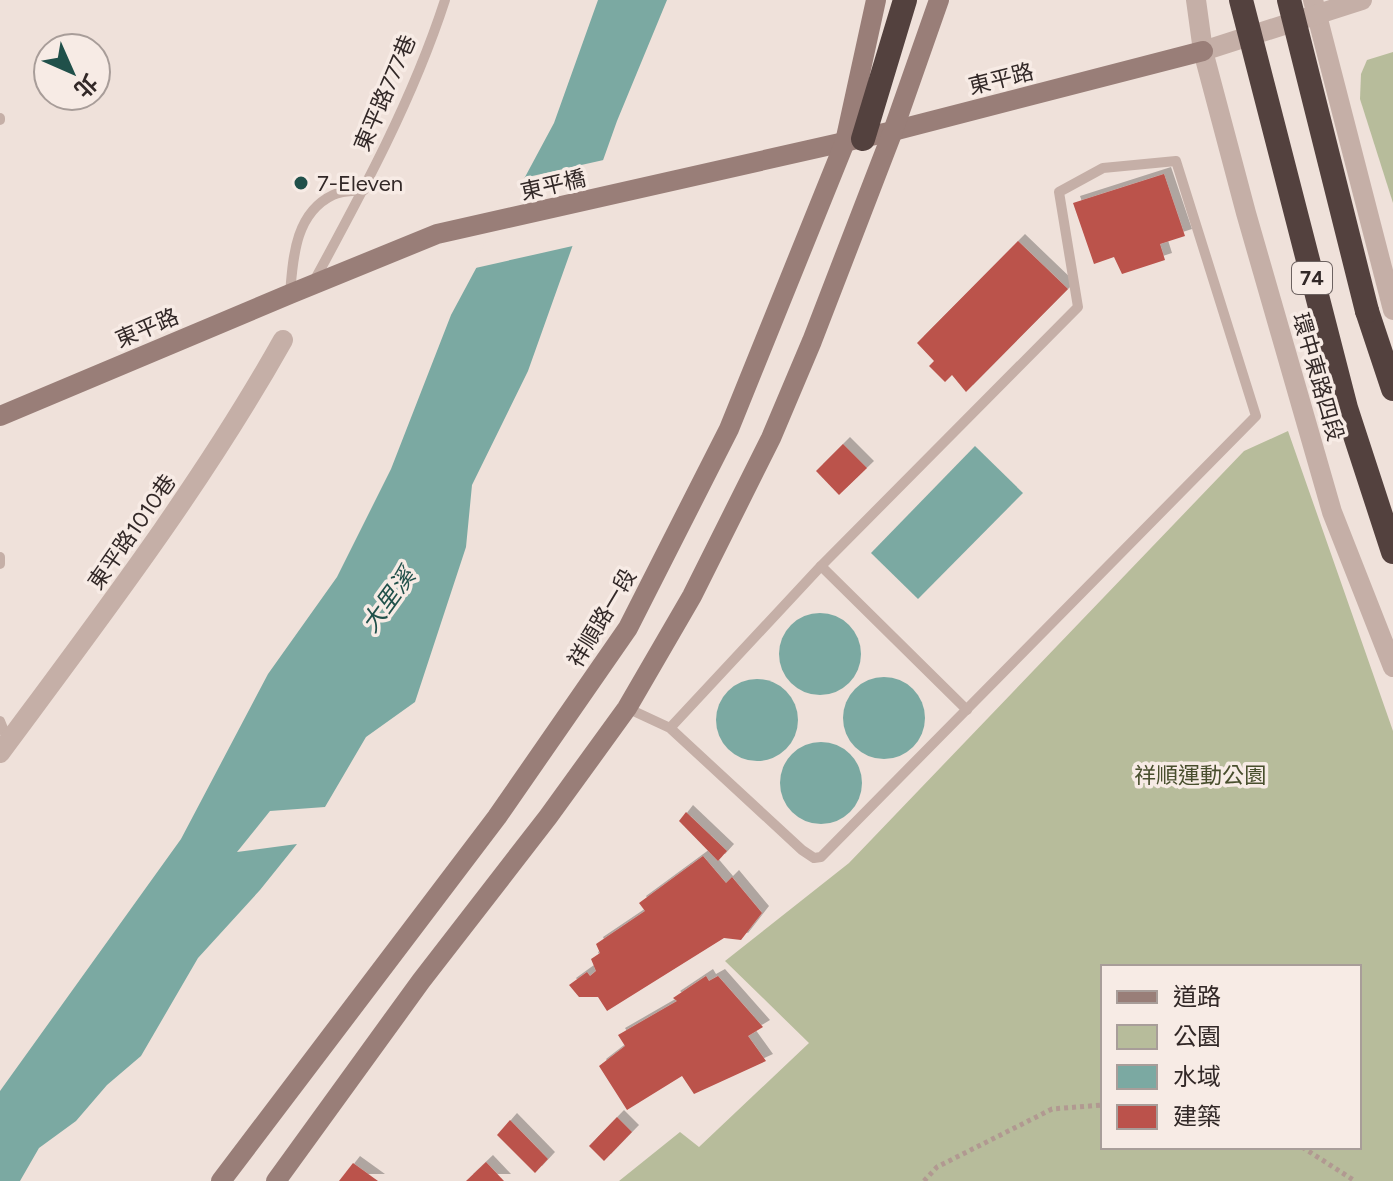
<svg xmlns="http://www.w3.org/2000/svg" width="1393" height="1181" viewBox="0 0 1393 1181" font-family="Figtree,'Noto Sans TC',sans-serif">
  <defs>
    <filter id="shadow"><feDropShadow dx="7" dy="-7" stdDeviation="0" flood-color="#0004"/></filter>
  </defs>
  <rect width="100%" height="100%" fill="#efe1da"/>
  <g fill="#b7bc9b" fill-rule="evenodd">
    <polygon points="1393,52 1393,203 1360,99 1361,74 1367,60"/>
    <path d="M1288,431L1393,731V1181H619L680,1132L699,1147L809,1043L725,961L849,863L1244,451ZM1103,967H1359V1147H1103Z"/>
  </g>
  <g fill="#7ba9a2">
    <polygon points="598,0 667,0 617,121 528,371 472,485 466,547 415,702 366,737 325,807 270,811 237,852 297,844 260,890 198,958 141,1056 107,1085 76,1121 39,1148 20,1181 0,1181 0,1091 181,839 268,674 337,577 391,469 451,315 554,123"/>
    <polygon points="975,446 1023,493 918,599 871,553"/>
    <circle cx="820" cy="654" r="41"/>
    <circle cx="884" cy="718" r="41"/>
    <circle cx="757" cy="720" r="41"/>
    <circle cx="821" cy="783" r="41"/>
  </g>
  <polygon fill="#efe1da" points="608,159 577,245 471,269 519,179"/>
  <g fill="#bb524b" filter="url(#shadow)">
    <polygon points="1164,174 1185,236 1160,244 1165,260 1122,274 1114,257 1094,264 1073,203"/>
    <polygon points="1018,241 1068,289 966,392 952,375 945,382 929,366 934,361 917,343"/>
    <polygon points="843,444 867,468 839,495 816,471"/>
    <polygon points="686,812 727,851 718,861 679,821"/>
    <polygon points="703,856 726,883 732,877 762,913 741,940 724,938 607,1011 598,997 579,997 569,985 587,972 590,976 596,971 591,959 600,953 596,944 645,911 639,903"/>
    <polygon points="706,976 709,981 718,976 763,1027 748,1036 766,1061 694,1094 682,1076 627,1110 599,1066 625,1046 618,1035 677,1001 673,998"/>
    <polygon points="617,1117 632,1132 604,1161 589,1146"/>
    <polygon points="510,1120 548,1159 535,1173 497,1135"/>
    <polygon points="486,1162 504,1181 466,1181"/>
    <polygon points="353,1163 378,1181 339,1181"/>
  </g>
  <g fill="none" stroke-linecap="round" stroke-linejoin="round">
    <g stroke="#b19991" stroke-width="5" stroke-dasharray="4 4" stroke-linecap="butt">
      <polyline points="1302,1147 1355,1181"/>
      <polyline points="924,1181 937,1167 1052,1109 1103,1105"/>
    </g>
    <g stroke="#c5afa7" stroke-width="10">
      <polyline points="0,118 0,120"/>
      <path d="M313,283C363,191 413,99 445,0"/>
      <path d="M290,294C293,258 295,213 333,195C341,191 354,191 364,190"/>
      <polyline points="0,557 0,564"/>
      <polyline points="821,566 967,710"/>
      <polyline points="627,708 670,728 802,850 814,858 821,857 1256,416 1176,161 1103,168 1059,192 1078,307 821,566 670,728"/>
      <polyline points="0,721 8,741"/>
    </g>
    <g stroke="#c5afa7" stroke-width="20">
      <polyline points="1196,0 1203,51 1246,213 1332,512 1393,667"/>
      <polyline points="1313,0 1393,310"/>
      <polyline points="1203,51 1362,0"/>
      <path d="M0,753C100,618 201,486 283,340"/>
    </g>
    <g stroke="#997e78" stroke-width="20">
      <polyline points="0,416 290,294 437,234 893,131 1203,51"/>
      <polyline points="221,1181 497,817 628,628 729,429 845,142 876,0"/>
      <polyline points="276,1181 421,981 548,817 627,708 692,596 771,438 812,341 893,131 939,0"/>
    </g>
    <g stroke="#53413e" stroke-width="24">
      <polyline points="863,139 905,0"/>
      <polyline points="1367,311 1393,389"/>
    </g>
    <g stroke="#53413e" stroke-width="24">
      <polyline points="1241,0 1346,408 1393,552"/>
      <polyline points="1289,0 1367,311"/>
    </g>
  </g>
  <circle fill="#20504a" stroke="#f7ebe5" stroke-width="3" cx="301" cy="183" r="8"/>
  <g text-anchor="middle" dominant-baseline="central" stroke-width="7" stroke-linejoin="round" paint-order="stroke">
    <rect fill="#f7ebe5" stroke="#6d6260" stroke-width="2" x="1292" y="262" width="40" height="32" rx="6"/>
    <g font-size="20" font-weight="bold" fill="#322827">
      <text x="1312" y="278">74</text>
    </g>
    <g font-size="22" fill="#322827" stroke="#f7ebe5">
      <text transform="translate(1001 79) rotate(-14)">東平路</text>
      <text transform="translate(385 93) rotate(-67)">東平路777巷</text>
      <text transform="translate(553 185) rotate(-13)">東平橋</text>
      <text transform="translate(147 328) rotate(-23)">東平路</text>
      <text transform="translate(1318 377) rotate(74)">環中東路四段</text>
      <text transform="translate(132 532) rotate(-55)">東平路1010巷</text>
      <text transform="translate(602 618) rotate(-59)">祥順路一段</text>
    </g>
    <g font-size="22" fill="#322827" stroke="#f7ebe5" text-anchor="start">
      <text x="317" y="183">7-Eleven</text>
    </g>
    <g font-size="22" fill="#484e2d" stroke="#f7ebe5">
      <text x="1200" y="775">祥順運動公園</text>
    </g>
    <g font-size="24" font-style="italic" fill="#20504a" stroke="#f7ebe5">
      <text transform="translate(388 600) rotate(-54)">大里溪</text>
    </g>
  </g>
  <rect x="1101" y="965" width="260" height="184" fill="#f7ebe5" stroke="#a89d99" stroke-width="2"/>
  <rect x="1117" y="991" width="40" height="12" fill="#997e78" stroke="#a89d99" stroke-width="2"/>
  <text x="1173" y="1005" font-size="24" fill="#322827">道路</text>
  <rect x="1117" y="1025" width="40" height="24" fill="#b7bc9b" stroke="#a89d99" stroke-width="2"/>
  <text x="1173" y="1045" font-size="24" fill="#322827">公園</text>
  <rect x="1117" y="1065" width="40" height="24" fill="#7ba9a2" stroke="#a89d99" stroke-width="2"/>
  <text x="1173" y="1085" font-size="24" fill="#322827">水域</text>
  <rect x="1117" y="1105" width="40" height="24" fill="#bb524b" stroke="#a89d99" stroke-width="2"/>
  <text x="1173" y="1125" font-size="24" fill="#322827">建築</text>
  <g transform="translate(72 72) rotate(135)"><circle r="38" fill="#f7ebe5" stroke="#a89d99" stroke-width="2"/>
  <path d="M0-6L14 30L0 20L-14 30Z" fill="#20504a"/>
  <text y="-12" font-size="22" font-weight="bold" text-anchor="middle" fill="#322827">北</text>
  </g>
</svg>
